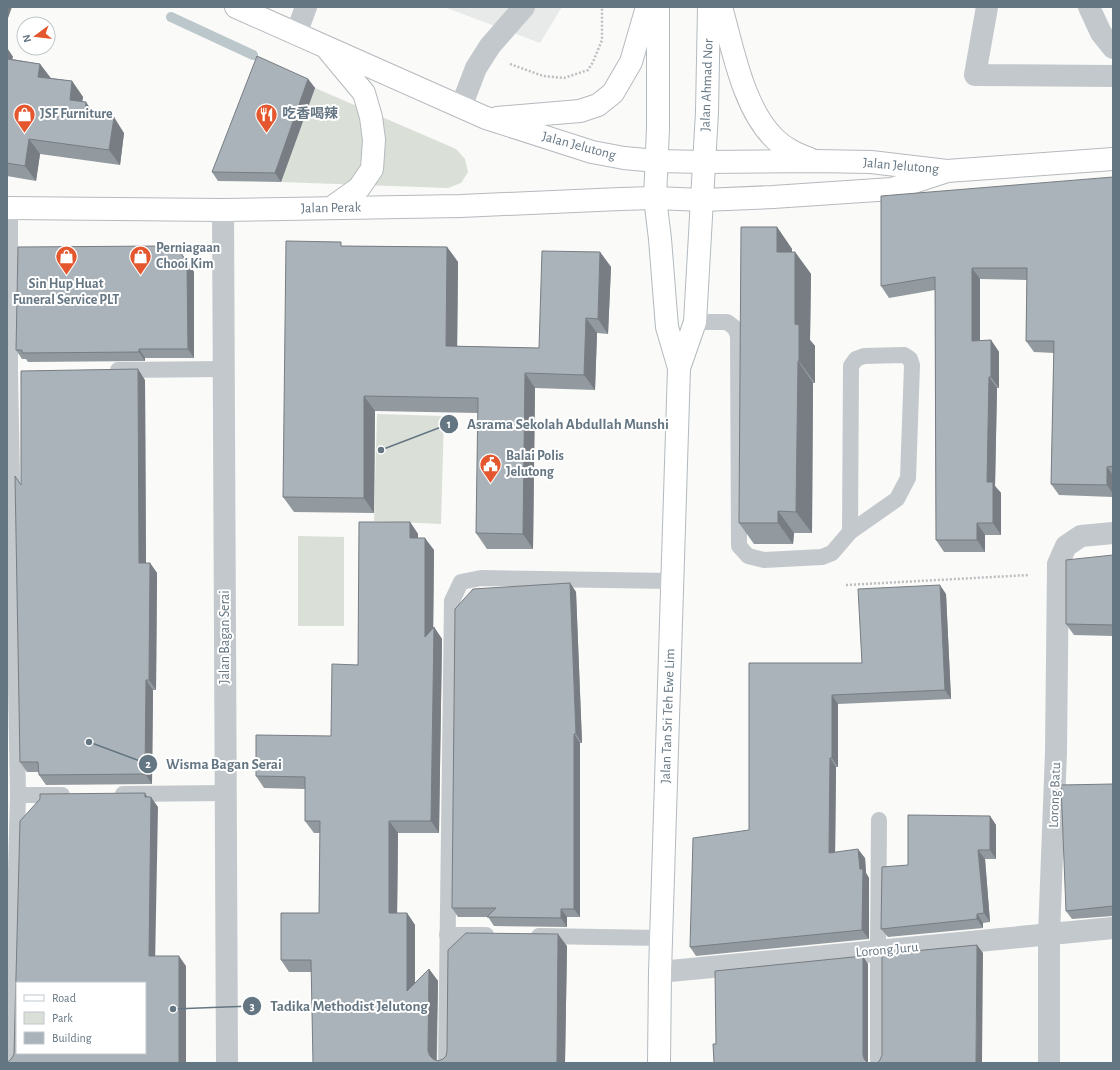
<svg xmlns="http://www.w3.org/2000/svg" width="1120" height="1070" viewBox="0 0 1120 1070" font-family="'Alegreya Sans','Noto Sans SC',sans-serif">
  <rect width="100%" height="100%" fill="#fafaf8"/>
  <polygon fill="#e8e9e9" points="444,7 562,7 540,43"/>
  <g fill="#dadfd7">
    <polygon points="315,88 456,149 465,159 468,172 461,183 448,188 281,182"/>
    <polygon points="377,414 444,416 441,524 374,521"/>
    <polygon points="298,536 344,537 344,626 298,626"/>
  </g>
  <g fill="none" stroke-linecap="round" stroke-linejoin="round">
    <polyline stroke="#bbc7cb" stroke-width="10" points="171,17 253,55"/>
    <defs>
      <g id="secondary">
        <polyline points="658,7 658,128 655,198 660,239 667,327 679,368 660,972 659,1063"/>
        <polyline points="679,368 695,322 707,112 709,7"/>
      </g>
      <g id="primary">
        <polyline points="236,7 486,118 592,152 624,158 657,161 704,162 815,161 871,162 947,171 1113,159"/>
        <path d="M721,7C733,49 743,108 775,139C785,149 797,154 810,159"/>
        <polyline points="329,51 364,93 371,117 374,140 372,169 359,188 331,208"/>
        <polyline points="497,118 580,111 598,105 613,93 631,62 647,7"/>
        <polyline points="7,208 223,210 461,206 620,199 655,198 703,200 773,197 892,189 947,171"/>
      </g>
    </defs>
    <use href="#secondary" stroke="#b3babf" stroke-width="24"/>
    <use href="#primary" stroke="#b5babe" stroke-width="24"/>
    <g stroke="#bbbfc2" stroke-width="2.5" stroke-dasharray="2 2" stroke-linecap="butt">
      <polyline points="510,64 543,76 564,78 588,70 593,62 602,40 602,7"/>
      <polyline points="846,585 1029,575"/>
    </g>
    <g stroke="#c3c8cc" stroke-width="16">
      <polyline points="10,208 10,372 18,795 11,1063"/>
      <polyline points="695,322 727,322 735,328 738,336 739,546 748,556 764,560 822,557 832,553 850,532 897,499 908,478 912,365 910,359 904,355 864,356 856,359 851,366 850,532"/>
      <polyline points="118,370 224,369"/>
      <polyline points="123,794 226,793"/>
      <polyline points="18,795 62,795"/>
      <polyline points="447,935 486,935"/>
      <polyline points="539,936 661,938"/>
      <polyline points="446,1063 452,601 461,582 481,578 672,581"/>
      <polyline points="878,1063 878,951 879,820"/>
    </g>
    <g stroke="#c3c8cc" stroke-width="22">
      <polyline points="987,7 975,75 1113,76"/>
      <polyline points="1089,7 1101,33 1113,48"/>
      <polyline points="296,34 306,7"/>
      <polyline points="461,107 476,68 490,46 524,7"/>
      <polyline points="223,210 227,1063"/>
      <polyline points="660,972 1113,928"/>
      <polyline points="1049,1063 1049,935 1056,752 1058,564 1066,546 1081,536 1113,533"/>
    </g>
    <use href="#secondary" stroke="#fff" stroke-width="22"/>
    <use href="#primary" stroke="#fff" stroke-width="22"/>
  </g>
  <g fill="#929a9f">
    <polygon points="7,48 13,57 12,59 40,64 51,78 72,81 83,97 82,102 95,115 124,133 120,165 40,154 36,181 7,176"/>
    <polygon points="308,79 315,88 281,182 218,181 212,172"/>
    <polygon points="1113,177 1113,497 1059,495 1051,484 1054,353 1034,352 1026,341 1027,280 980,279 980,340 991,340 999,352 999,388 997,388 995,486 1001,493 1001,535 985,535 985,552 944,552 936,540 935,290 889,298 881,286"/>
    <polygon points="777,227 792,249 792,252 795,252 811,274 810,340 815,346 815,383 813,383 812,533 794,533 793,544 754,544 739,523"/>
    <polygon points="344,246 447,247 458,262 457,346 539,348 600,252 611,267 608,334 597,333 595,390 535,388 533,549 487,549 476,533 478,413 375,411 374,513 294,512 283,497"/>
    <polygon points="187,261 194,272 194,358 145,358 145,361 28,362 26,359 22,359 16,350"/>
    <polygon points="145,380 146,563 150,563 157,573 156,690 153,690 152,784 46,785 39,775 39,772 27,772 20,762 21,485"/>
    <polygon points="410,522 418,534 418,538 434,550 433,628 434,627 442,639 439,833 398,833 397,913 407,913 415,925 415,983 429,969 438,981 437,1060 438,1061 443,1059 567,946 565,1063 313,1063 312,972 289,972 281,960 319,913 320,833 314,833 305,821 305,789 264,788 256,776 331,736"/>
    <polygon points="1113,555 1113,636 1074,635 1066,624"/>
    <polygon points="570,583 576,592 582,743 580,743 580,917 567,917 567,927 494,926 488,917 458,917 452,908"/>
    <polygon points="946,594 951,699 838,704 838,767 836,767 835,852 865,858 866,873 869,878 869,939 696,956 690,947 749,830 749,663 862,663"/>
    <polygon points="1113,784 1113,916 1072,919 1066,911"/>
    <polygon points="990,816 996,825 996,859 985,859 990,922 983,923 983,928 888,937 881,929 908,865"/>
  </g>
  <g fill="#777d82">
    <polygon points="7,7 12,7 7,21"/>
    <polygon points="7,48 13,57 7,71"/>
    <polygon points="40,64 51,79 38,77"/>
    <polygon points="308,79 315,88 281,182 275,173"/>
    <polygon points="72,81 83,97 80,115 70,100"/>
    <polygon points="86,102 97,118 85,113"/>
    <polygon points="114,117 124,133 120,165 109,150"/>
    <polygon points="29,139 40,154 36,181 25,166"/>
    <polygon points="777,227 792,249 792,274 777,252"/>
    <polygon points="447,247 458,262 457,361 446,346"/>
    <polygon points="600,252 611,267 608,334 598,319"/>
    <polygon points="795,252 811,274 810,340 815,346 815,383 799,361 795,324"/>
    <polygon points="181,253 187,261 194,272 194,358 188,349"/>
    <polygon points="972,268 980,279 980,352 972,341"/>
    <polygon points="586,318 597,333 595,390 584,375"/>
    <polygon points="991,340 999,352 999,388 991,377"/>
    <polygon points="139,349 145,358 145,361 139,352"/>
    <polygon points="798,361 813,383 812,533 796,512"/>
    <polygon points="138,369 145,380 146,573 139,563"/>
    <polygon points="525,373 535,388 533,549 523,534"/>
    <polygon points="989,377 997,388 995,486 1001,493 1001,535 993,523 987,482"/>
    <polygon points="364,396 375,411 374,513 364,498"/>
    <polygon points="1107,467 1113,475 1113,494 1107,485"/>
    <polygon points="778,511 794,533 793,544 778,523"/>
    <polygon points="410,522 418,534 418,550 410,538"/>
    <polygon points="977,523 985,535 985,552 977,540"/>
    <polygon points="425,538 434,550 433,649 425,637"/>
    <polygon points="150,563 157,573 156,690 149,680"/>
    <polygon points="570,583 576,592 582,743 576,734"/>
    <polygon points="940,585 946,594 951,699 945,690"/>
    <polygon points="434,627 442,639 439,833 431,821"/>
    <polygon points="146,680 153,690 152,784 145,774"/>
    <polygon points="832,695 838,704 838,767 832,758"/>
    <polygon points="7,716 8,772 7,770"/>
    <polygon points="574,734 580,743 580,917 574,909"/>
    <polygon points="830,758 836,767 835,862 829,853"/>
    <polygon points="145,793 151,803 151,797 158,807 155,966 149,956"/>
    <polygon points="990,816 996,825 996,859 990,850"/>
    <polygon points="389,821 398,833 397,925 389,913"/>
    <polygon points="858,849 865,858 866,873 869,878 869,939 862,930"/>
    <polygon points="978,850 985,859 990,922 984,913"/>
    <polygon points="561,909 567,917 567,927 561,918"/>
    <polygon points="407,913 415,925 415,1003 407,991"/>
    <polygon points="977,914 983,923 983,928 977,919"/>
    <polygon points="558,934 567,946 565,1063 557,1063"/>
    <polygon points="977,945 983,953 982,1063 976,1063"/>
    <polygon points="179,956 186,966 186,1063 179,1063"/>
    <polygon points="863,956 868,964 868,1063 867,1063 864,1059 863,1055"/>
    <polygon points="429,969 438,981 436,1063 430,1056 428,1051"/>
  </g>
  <g fill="#aab3b9" stroke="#777d82" fill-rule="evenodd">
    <polygon points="257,56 308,79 275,173 212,172"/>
    <polygon points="7,59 40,64 38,77 72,81 70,100 86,102 85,113 114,117 109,150 29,139 25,166 7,163"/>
    <polygon points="1113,177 1113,466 1107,467 1107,485 1051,484 1054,341 1026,341 1027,268 972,268 972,341 991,340 991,377 989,377 987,482 993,482 993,523 977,523 977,540 936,540 935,277 881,286 881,196"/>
    <polygon points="741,227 777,227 777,252 795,252 795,324 799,325 799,361 798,361 796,512 778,511 778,523 739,523"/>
    <polygon points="286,241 341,242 341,246 447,247 446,346 539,348 542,251 600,252 598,319 586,318 584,375 525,373 523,534 476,533 478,398 364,396 364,498 283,497"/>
    <polygon points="165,246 173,248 181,253 187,264 188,349 139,349 139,352 22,353 22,350 16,350 18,247"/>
    <polygon points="138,369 139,563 150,563 149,680 146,680 145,774 39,775 38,762 20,762 15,476 21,485 21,371"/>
    <polygon points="359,522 410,522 410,538 425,538 425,637 434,627 431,821 389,821 389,913 407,913 407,991 429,969 428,1051 430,1056 433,1059 438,1061 443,1059 446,1056 447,1051 448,950 466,933 558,934 557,1063 313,1063 311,960 281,960 281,913 319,913 320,821 305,821 305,777 256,776 256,735 331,736 332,664 358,665"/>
    <polygon points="1113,555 1113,625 1066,624 1066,560"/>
    <polygon points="570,583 576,734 574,734 574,909 561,909 561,918 487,917 496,908 452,908 455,609 473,589"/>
    <polygon points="940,585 945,690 832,695 832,758 830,758 829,853 858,849 860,869 863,869 862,930 690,947 693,838 749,830 749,663 862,663 858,589"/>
    <polygon points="1113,784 1113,906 1066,911 1061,785"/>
    <path d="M145,793V797H151L149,956H179V1063H7V1062L9,1061L12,1058L14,1054L20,821L40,799V794ZM17,983H145V1053H17Z"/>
    <polygon points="908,815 990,816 990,850 978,850 984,913 977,914 977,919 881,929 882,867 908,865"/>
    <polygon points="977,945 976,1063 877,1063 880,1060 882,1055 882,954"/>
    <polygon points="863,956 863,1055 864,1059 868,1063 714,1063 713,1044 716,1044 715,971"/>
  </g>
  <defs>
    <symbol id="shop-pin" viewBox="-11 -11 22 30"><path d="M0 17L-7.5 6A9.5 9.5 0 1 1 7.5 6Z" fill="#e4572e" stroke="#fff"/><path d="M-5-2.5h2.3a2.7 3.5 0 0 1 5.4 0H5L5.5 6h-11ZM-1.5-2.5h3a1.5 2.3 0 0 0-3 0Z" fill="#fff"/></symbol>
    <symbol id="restaurant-pin" viewBox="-11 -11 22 30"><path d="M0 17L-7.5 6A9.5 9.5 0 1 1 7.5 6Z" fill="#e4572e" stroke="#fff"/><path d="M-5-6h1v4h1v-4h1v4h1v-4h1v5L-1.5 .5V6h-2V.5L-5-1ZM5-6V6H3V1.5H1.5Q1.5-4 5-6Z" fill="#fff"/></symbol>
    <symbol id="civic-pin" viewBox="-11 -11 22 30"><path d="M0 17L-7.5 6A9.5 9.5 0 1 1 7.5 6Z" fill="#e4572e" stroke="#fff"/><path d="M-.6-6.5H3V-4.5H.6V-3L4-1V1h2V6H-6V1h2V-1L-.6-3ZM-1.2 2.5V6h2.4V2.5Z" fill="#fff"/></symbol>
  </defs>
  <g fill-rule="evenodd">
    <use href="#shop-pin" x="12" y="102" width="25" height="34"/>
    <use href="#restaurant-pin" x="254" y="102" width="25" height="34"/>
    <use href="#shop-pin" x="54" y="244" width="25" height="34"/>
    <use href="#shop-pin" x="128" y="244" width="25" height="34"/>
    <use href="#civic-pin" x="478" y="452" width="25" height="34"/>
  </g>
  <g text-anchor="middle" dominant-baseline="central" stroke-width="4" stroke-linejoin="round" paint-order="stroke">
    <g font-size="14" fill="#657683" stroke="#fff">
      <text transform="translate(707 85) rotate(-88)">Jalan Ahmad Nor</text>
      <text transform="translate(579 146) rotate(15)">Jalan Jelutong</text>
      <text transform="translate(901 166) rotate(5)">Jalan Jelutong</text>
      <text transform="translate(331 208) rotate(-1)">Jalan Perak</text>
      <text transform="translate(225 637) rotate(-90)">Jalan Bagan Serai</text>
      <text transform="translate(668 716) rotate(-88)">Jalan Tan Sri Teh Ewe Lim</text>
      <text transform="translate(1055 795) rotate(-88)">Lorong Batu</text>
      <text transform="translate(887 950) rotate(-5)">Lorong Juru</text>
    </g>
    <g font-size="14" font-weight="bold" fill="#657683" stroke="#fff" text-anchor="start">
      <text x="40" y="114">JSF Furniture</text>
      <text x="282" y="114">吃香喝辣</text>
      <text x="156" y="248">Perniagaan<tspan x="156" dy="16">Chooi Kim</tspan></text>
      <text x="66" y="284" text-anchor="middle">Sin Hup Huat<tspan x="66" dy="16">Funeral Service PLT</tspan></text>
      <text x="506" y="456">Balai Polis<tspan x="506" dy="16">Jelutong</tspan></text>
    </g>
  </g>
  <path fill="none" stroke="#657683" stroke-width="1.5" d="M381 450L449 424M89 742L148 764M173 1009L252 1006"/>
  <g fill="#657683" stroke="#fff" stroke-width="1.5">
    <circle cx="381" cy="450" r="4"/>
    <circle cx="89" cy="742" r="4"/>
    <circle cx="173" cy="1009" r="4"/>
    <circle cx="449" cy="424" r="10"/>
    <circle cx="148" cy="764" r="10"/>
    <circle cx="252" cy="1006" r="10"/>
  </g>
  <g font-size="12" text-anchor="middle" font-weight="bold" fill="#fff">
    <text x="449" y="428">1</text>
    <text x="148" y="768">2</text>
    <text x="252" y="1010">3</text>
  </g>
  <g font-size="15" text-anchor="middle" font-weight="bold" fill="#657683" stroke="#fff" stroke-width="4" stroke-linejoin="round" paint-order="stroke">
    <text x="568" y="429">Asrama Sekolah Abdullah Munshi</text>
    <text x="224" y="769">Wisma Bagan Serai</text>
    <text x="349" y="1011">Tadika Methodist Jelutong</text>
  </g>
  <rect width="1120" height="1070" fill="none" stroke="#657683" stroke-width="16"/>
  <rect x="16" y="982" width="130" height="72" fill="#ffffff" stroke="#c1c8cd"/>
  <rect x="24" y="995" width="20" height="6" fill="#ffffff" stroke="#c1c8cd"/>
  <text x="52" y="1002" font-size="12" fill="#657683">Road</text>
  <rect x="24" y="1012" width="20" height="12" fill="#dadfd7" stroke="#c1c8cd"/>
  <text x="52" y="1022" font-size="12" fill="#657683">Park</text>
  <rect x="24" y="1032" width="20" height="12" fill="#aab3b9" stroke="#c1c8cd"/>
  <text x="52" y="1042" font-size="12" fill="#657683">Building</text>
  <g transform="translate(36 36) rotate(255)"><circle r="19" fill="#ffffff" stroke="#c1c8cd"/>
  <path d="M0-3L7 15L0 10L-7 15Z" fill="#e4572e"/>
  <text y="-6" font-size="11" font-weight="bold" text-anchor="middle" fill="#657683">N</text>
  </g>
</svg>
